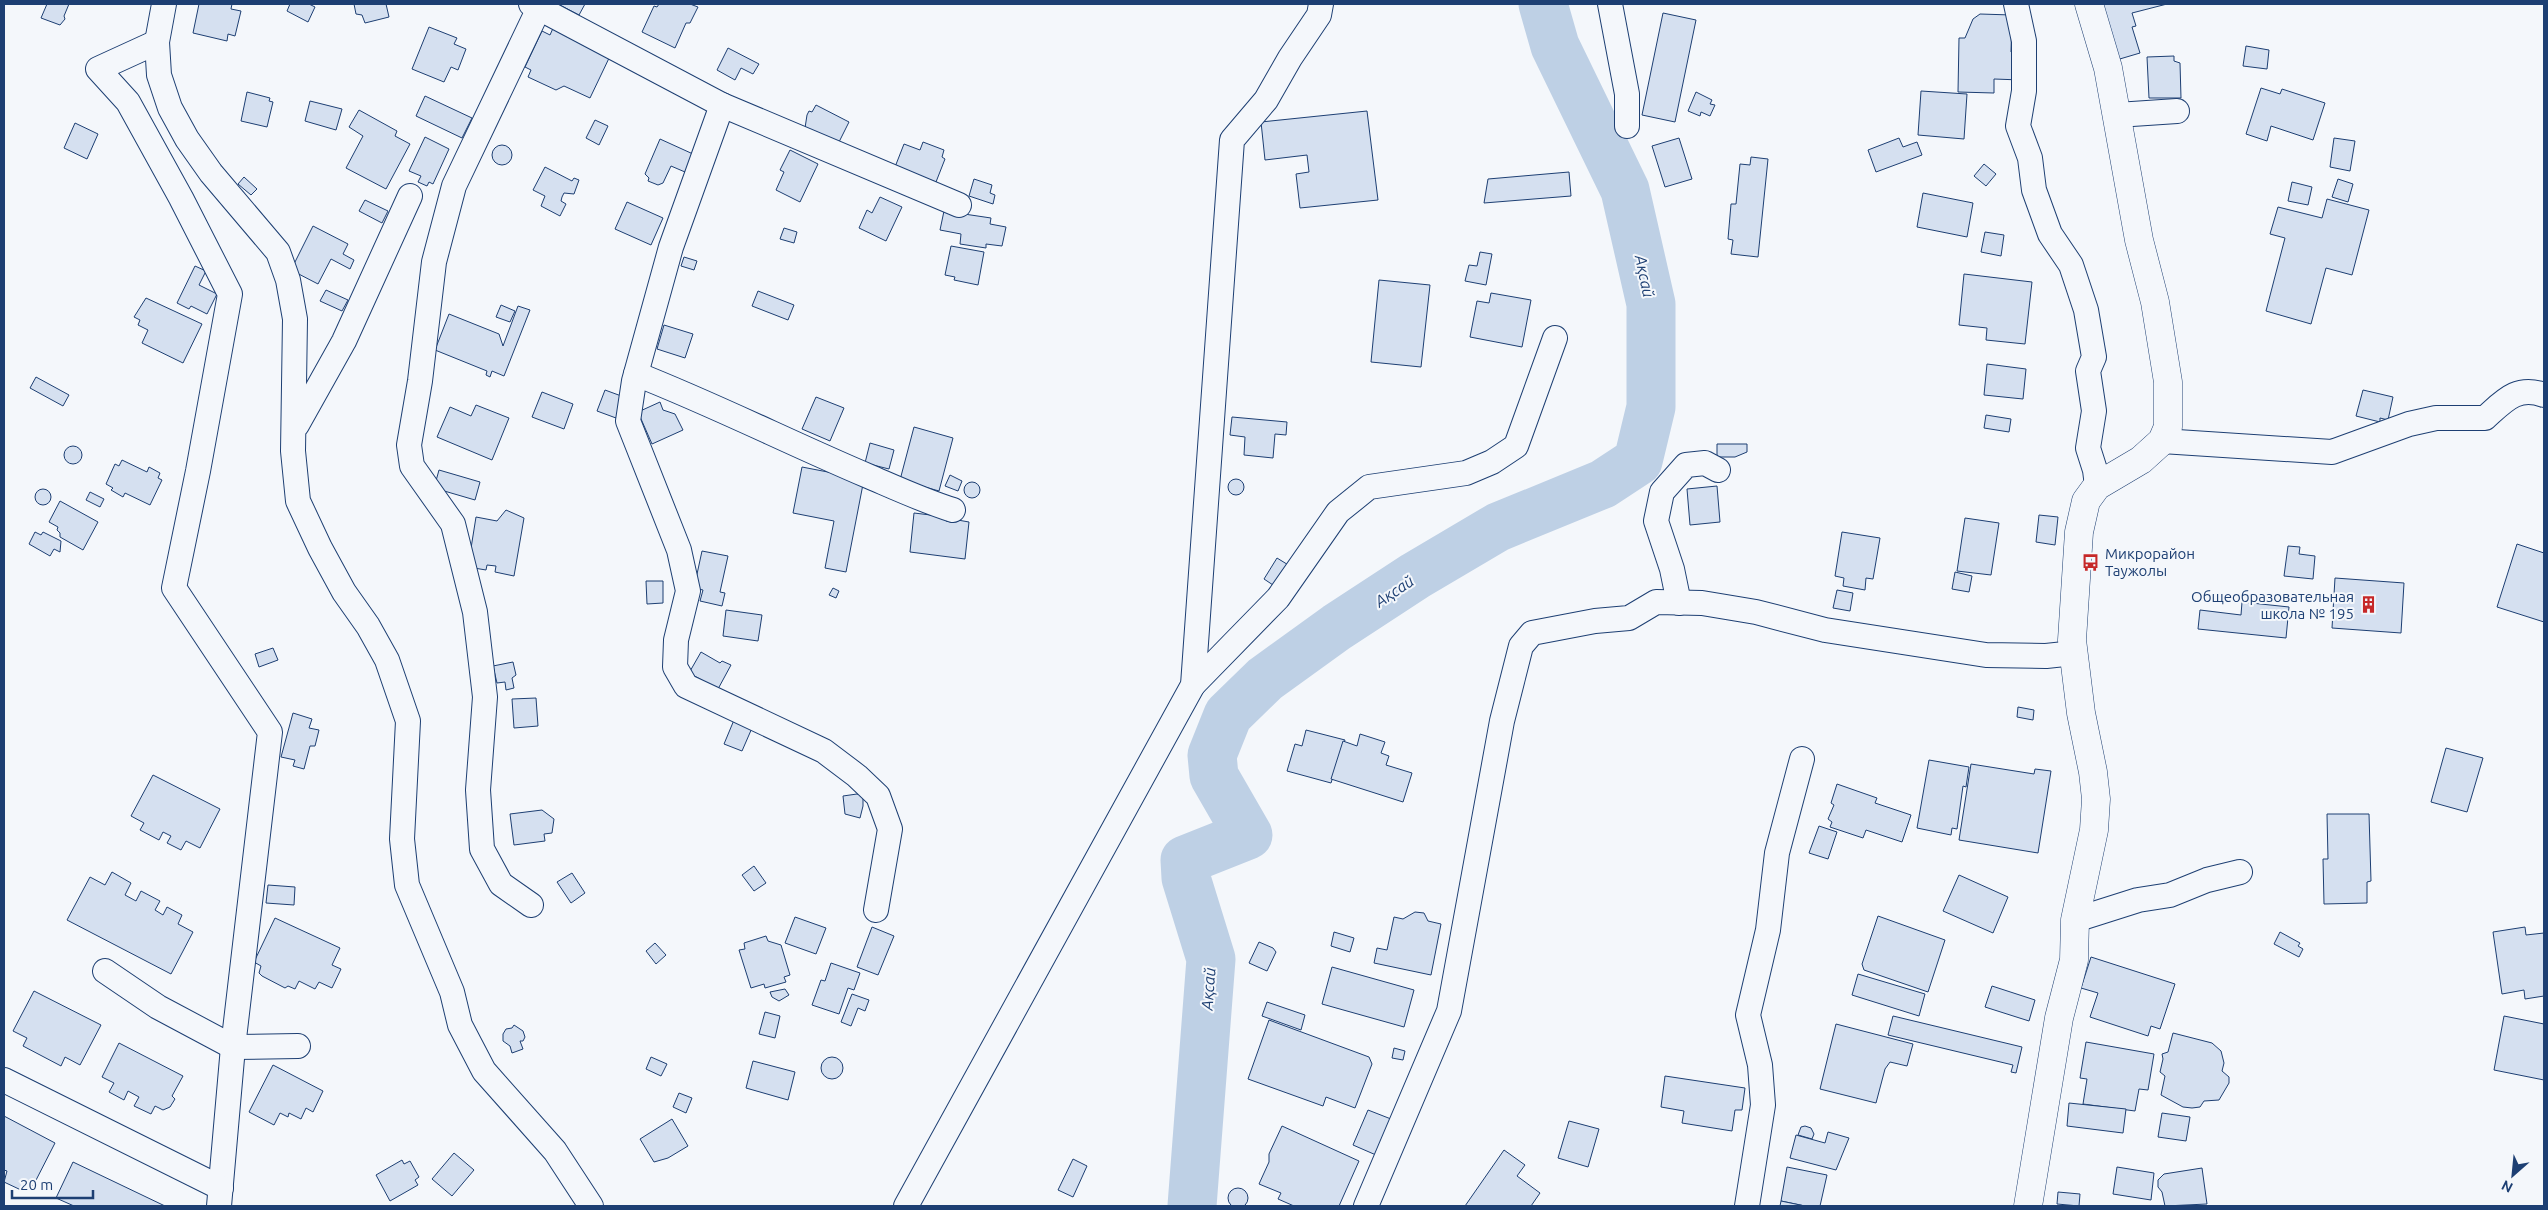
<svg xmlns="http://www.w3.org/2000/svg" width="2548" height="1210" viewBox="0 0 2548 1210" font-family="Ubuntu,sans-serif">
  <rect width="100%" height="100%" fill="#f4f7fb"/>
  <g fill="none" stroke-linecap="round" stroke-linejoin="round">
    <polyline stroke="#bed0e5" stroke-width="49" points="1192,1206 1211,959 1186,878 1185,860 1248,835 1214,776 1212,755 1228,715 1265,679 1337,627 1415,576 1498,527 1603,484 1638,461 1651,407 1651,304 1625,190 1555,46 1543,4"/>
  </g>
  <g fill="#d5e0f0" stroke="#1d3f73">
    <polygon points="47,4 69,4 64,16 65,19 60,25 41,18"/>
    <polygon points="199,4 232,4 231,9 241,11 235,36 228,34 227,41 193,33"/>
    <polygon points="290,4 309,4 315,7 308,22 287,11"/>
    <polygon points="354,4 386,4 389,17 365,23 362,15 356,14"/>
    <polygon points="558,4 585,4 579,15"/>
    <polygon points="659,4 690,4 698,7 690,23 686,23 675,48 642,32 654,6 657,7"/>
    <polygon points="2097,4 2167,4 2132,13 2136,26 2132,27 2140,53 2113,61"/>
    <polygon points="1663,13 1696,20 1675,122 1642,115"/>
    <polygon points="1980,14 2012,15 2011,52 2021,52 2021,80 1994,79 1994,93 1958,92 1959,38 1965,38 1973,19"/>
    <polygon points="554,26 571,34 570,38 611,54 590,98 564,86 556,90 528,77 531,70 525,67 542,31 550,35"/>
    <polygon points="429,27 457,38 454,44 466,49 458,70 451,67 444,82 412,69"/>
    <polygon points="2246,46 2269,50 2267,69 2243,66"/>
    <polygon points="728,48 759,64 753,74 741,68 735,80 717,70"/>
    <polygon points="2174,56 2174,61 2180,63 2181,98 2149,98 2147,57"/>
    <polygon points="2261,88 2280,94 2282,89 2325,103 2313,140 2271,126 2267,141 2246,134"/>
    <polygon points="1921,91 1967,94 1964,139 1918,135"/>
    <polygon points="247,92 270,98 269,101 273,102 267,127 241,121"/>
    <polygon points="1696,92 1712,100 1710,104 1715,105 1710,116 1701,112 1700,116 1688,111"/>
    <polygon points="425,96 472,118 462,138 416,116"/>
    <polygon points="310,101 342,109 336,130 305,121"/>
    <polygon points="816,105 849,122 838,144 805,128 807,115 809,111 812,112"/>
    <polygon points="359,110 397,131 395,136 410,144 386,189 346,168 363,136 349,127"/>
    <polygon points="1367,111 1378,200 1300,208 1296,174 1309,172 1307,155 1265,160 1261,122"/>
    <polygon points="595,120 608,126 599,145 586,138"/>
    <polygon points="75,123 98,134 87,159 64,148"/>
    <polygon points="425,137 449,149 433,184 429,182 427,186 418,182 421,176 409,171"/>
    <polygon points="1679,138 1692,179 1665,187 1652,146"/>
    <polygon points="1899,138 1903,147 1917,142 1922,155 1876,172 1868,150"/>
    <polygon points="2334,138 2355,141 2350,171 2330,167"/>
    <polygon points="660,139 693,154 685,172 671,166 663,183 658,185 648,181 649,178 645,174"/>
    <polygon points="923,142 944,150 942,157 945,159 936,182 895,167 904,144 920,150"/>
    <circle cx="502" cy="155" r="10"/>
    <polygon points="790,150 818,164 800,202 776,190 784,172 780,170"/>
    <polygon points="1751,157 1768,159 1758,257 1731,254 1733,240 1728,239 1731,204 1736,204 1740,164 1750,165"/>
    <polygon points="1984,164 1996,174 1986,186 1974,176"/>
    <polygon points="545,167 572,181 574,178 579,180 574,194 564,193 562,197 561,201 566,204 560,216 541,206 545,196 533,190"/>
    <polygon points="1569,172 1571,196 1484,203 1488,179"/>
    <polygon points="244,177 257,189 251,195 238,184"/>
    <polygon points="974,179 992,185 990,193 995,195 993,204 969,196"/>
    <polygon points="2338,179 2353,184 2348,202 2332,197"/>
    <polygon points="2292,182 2312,187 2308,205 2288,201"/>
    <polygon points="1923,193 1973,203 1967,237 1917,227"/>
    <polygon points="880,197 902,207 886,241 859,228 867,210 872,213"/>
    <polygon points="2327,199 2369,210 2352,275 2326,268 2311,324 2266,311 2285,238 2270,234 2278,207 2322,218"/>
    <polygon points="365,200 388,211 382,223 359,211"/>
    <polygon points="627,202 663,218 651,245 615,229"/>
    <polygon points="944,211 991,218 990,224 1006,227 1002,246 986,244 986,248 960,244 961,234 940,230"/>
    <polygon points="313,226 348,244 343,254 354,260 350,269 331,259 318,284 291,270"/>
    <polygon points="784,228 797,232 794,243 780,239"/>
    <polygon points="1985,232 2004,235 2001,256 1981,252"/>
    <polygon points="951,246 984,252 978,285 954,280 955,277 945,275"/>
    <polygon points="1480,252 1492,254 1486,285 1465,281 1469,265 1477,266"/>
    <polygon points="684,257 697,261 694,270 681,266"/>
    <polygon points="195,266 206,271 199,285 217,294 207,314 191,306 189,309 177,303"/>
    <polygon points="1964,274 2032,282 2025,344 1986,340 1987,328 1959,325"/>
    <polygon points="1379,280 1430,285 1421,367 1371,362"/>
    <polygon points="326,290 348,300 342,311 320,301"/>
    <polygon points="758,291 794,305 788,320 752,306"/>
    <polygon points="1491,293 1531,300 1522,347 1470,337 1477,301 1489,303"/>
    <polygon points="146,298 202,324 183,363 142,343 148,330 138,325 140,320 134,317"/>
    <polygon points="501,305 515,311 510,322 496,317"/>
    <polygon points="518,306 530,310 504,376 492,371 490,377 486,375 487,371 435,350 449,314 499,334 503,346"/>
    <polygon points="664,325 693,334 685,358 657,349"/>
    <polygon points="1987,364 2026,369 2023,399 1984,395"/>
    <polygon points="36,377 69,395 63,406 30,388"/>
    <polygon points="605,390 624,397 616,418 597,411"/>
    <polygon points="2363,390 2393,397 2388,420 2380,418 2380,422 2356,416"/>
    <polygon points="542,392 573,404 564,429 532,417"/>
    <polygon points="816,397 844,408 830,441 802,429"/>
    <polygon points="660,402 663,410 675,414 683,430 652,444 638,412"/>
    <polygon points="476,405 509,418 492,460 437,437 450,407 471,416"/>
    <polygon points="1986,415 2011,419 2009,432 1984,428"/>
    <polygon points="1232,417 1287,422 1286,435 1275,434 1273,458 1244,455 1245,437 1230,435"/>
    <polygon points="914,427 953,438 939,491 900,480"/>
    <polygon points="870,443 894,450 889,469 865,463"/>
    <polygon points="1717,444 1747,444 1747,452 1735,457 1717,457"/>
    <circle cx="73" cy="455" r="9"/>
    <polygon points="122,460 147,472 149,467 160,473 158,478 162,480 150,505 125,493 123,497 111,490 113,488 106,484 115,464 119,466"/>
    <polygon points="802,467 864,479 846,572 825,568 834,521 793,513"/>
    <polygon points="439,470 480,482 475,500 434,488"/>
    <polygon points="950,475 962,481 958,491 945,486"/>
    <circle cx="1236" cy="487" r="8"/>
    <circle cx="972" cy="490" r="8"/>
    <polygon points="1717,486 1720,522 1690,525 1687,489"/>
    <circle cx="43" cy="497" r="8"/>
    <polygon points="90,492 104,499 100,507 86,500"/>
    <polygon points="60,501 98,522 83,550 60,537 60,533 57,530 58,527 49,522"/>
    <polygon points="506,510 524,518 514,576 495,572 496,566 487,565 486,570 468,567 476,517 497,521"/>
    <polygon points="914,513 947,517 946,521 951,522 952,519 969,522 965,559 910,552"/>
    <polygon points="2039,515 2058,517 2055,545 2036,542"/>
    <polygon points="1965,518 1999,523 1991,575 1957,571"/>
    <polygon points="35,532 41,535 43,532 61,541 60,552 54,549 50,556 29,544"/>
    <polygon points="1842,532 1880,538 1873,579 1866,578 1865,590 1843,586 1844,578 1835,576"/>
    <polygon points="2517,544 2544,553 2544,552 2544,622 2497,607"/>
    <polygon points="2288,546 2300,547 2299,554 2315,556 2313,579 2284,576"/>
    <polygon points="702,551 728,556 720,592 725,593 722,606 700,601 703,590 694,588"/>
    <polygon points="1277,558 1290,566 1276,587 1264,579"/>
    <polygon points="1955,572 1972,576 1969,592 1952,589"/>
    <polygon points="2335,578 2404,583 2401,633 2332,628"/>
    <polygon points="646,581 663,581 663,603 647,604"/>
    <polygon points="833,588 839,591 836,598 829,595"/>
    <polygon points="1837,590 1853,593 1850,611 1833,608"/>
    <polygon points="2242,602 2289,607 2286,638 2198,629 2200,610 2241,615"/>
    <polygon points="726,610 762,615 758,641 723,636"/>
    <polygon points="273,648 278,660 259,667 255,654"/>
    <polygon points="701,652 720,663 722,661 731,665 718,689 689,673"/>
    <polygon points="513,662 516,675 512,678 514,688 506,690 505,682 497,683 493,666"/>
    <polygon points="536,698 538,726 514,728 512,699"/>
    <polygon points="2018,707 2034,710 2033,720 2017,717"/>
    <polygon points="293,713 312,719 309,728 319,730 315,746 310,746 304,769 293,766 295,760 281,757"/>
    <polygon points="734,720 752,728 742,751 724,744"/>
    <polygon points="1306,730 1345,740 1331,783 1287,771 1295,744 1302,746"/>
    <polygon points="1360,734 1385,742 1381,753 1389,756 1386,765 1412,773 1403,802 1331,779 1343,741 1357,746"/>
    <polygon points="2446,748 2483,758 2467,812 2431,802"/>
    <polygon points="1929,760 1969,767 1966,787 1963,786 1957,829 1952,828 1951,835 1917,828"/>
    <polygon points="1971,764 2034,774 2035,769 2051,771 2038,853 1959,840"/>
    <polygon points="153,775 220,809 200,848 186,841 181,850 167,843 171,836 163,832 159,840 140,830 144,823 131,816"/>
    <polygon points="1837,784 1877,798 1875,803 1911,815 1902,842 1866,830 1863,838 1830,827 1832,822 1828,819 1834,805 1831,803"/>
    <polygon points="857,794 863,796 863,806 860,818 845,814 843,796"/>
    <polygon points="542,810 554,819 552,833 544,834 545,841 514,845 510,814"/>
    <polygon points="2327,814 2369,814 2371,881 2367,882 2367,903 2324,904 2323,859 2328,859"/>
    <polygon points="1819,826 1837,832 1828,859 1809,853"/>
    <polygon points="754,866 766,883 754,891 742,875"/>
    <polygon points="112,872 131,883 125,895 136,901 141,891 160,901 155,910 163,915 167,907 182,915 178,924 193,932 171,974 67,920 90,877 105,885"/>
    <polygon points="572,873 585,893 571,903 557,882"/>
    <polygon points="1959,875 2008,897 1993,933 1943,911"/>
    <polygon points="268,885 295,887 294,905 266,903"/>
    <polygon points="1415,912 1424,913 1428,921 1441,924 1431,975 1374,963 1377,948 1387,950 1394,917 1403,919"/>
    <polygon points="1878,916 1945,940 1928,992 1864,970 1862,964"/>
    <polygon points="795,917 826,928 816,954 785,943"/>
    <polygon points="275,918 340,948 332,965 341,969 332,988 319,982 315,989 299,981 295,989 288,986 285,988 262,976 259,973 261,966 254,962"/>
    <polygon points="872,927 894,936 878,975 857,967"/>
    <polygon points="2525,927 2526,935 2544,933 2544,996 2525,999 2524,990 2502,994 2493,932"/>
    <polygon points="1334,932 1354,938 1350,952 1331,946"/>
    <polygon points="2280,932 2300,943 2298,946 2303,949 2299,957 2274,944"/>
    <polygon points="766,936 768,941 781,945 790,975 784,977 786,982 765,988 764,984 751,988 739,950 745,949 744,943"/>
    <polygon points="1259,942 1273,948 1276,952 1267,971 1249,963"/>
    <polygon points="655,943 666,955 656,964 646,951"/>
    <polygon points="2091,957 2175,984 2160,1029 2151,1026 2148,1036 2090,1017 2098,993 2081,988"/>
    <polygon points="831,963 860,973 854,990 848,988 839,1014 812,1005 821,980 825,981"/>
    <polygon points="1332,967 1414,990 1404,1027 1322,1004"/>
    <polygon points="1858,974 1925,994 1919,1016 1852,995"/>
    <polygon points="1992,986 2035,1000 2029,1021 1985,1007"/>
    <polygon points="785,989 789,995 779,1001 772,997 770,992"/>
    <polygon points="34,991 101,1025 80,1065 65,1057 61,1066 23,1046 27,1038 13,1031"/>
    <polygon points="852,994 869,1000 865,1011 858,1008 851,1026 841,1022"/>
    <polygon points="1267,1002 1305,1015 1301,1030 1262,1016"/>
    <polygon points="765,1012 780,1016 775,1038 759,1034"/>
    <polygon points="1893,1016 2022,1047 2016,1073 2011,1072 2013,1065 1888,1035"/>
    <polygon points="2504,1016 2544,1024 2544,1080 2494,1070"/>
    <polygon points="1269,1020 1369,1057 1372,1064 1355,1108 1326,1097 1323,1106 1248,1079"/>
    <polygon points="1836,1024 1913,1044 1907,1066 1890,1062 1885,1069 1876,1103 1820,1089"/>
    <polygon points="514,1025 523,1031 525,1037 523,1041 520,1041 523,1049 512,1053 510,1046 503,1041 503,1034 506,1029 512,1028"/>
    <polygon points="2173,1033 2212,1043 2221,1051 2224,1063 2222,1071 2229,1077 2229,1083 2219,1100 2204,1101 2200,1107 2192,1108 2183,1107 2161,1095 2165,1076 2160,1072 2163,1059 2162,1054 2168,1052"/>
    <polygon points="2086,1042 2154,1054 2148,1090 2139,1089 2135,1111 2083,1104 2087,1079 2080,1078"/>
    <polygon points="119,1043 183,1076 172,1096 175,1099 170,1107 163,1110 155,1106 151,1114 134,1106 139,1097 128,1091 124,1100 109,1092 114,1083 102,1077"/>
    <polygon points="1394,1048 1405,1051 1403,1060 1392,1058"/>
    <circle cx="832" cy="1068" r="11"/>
    <polygon points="651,1057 667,1064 661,1076 646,1069"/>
    <polygon points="753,1061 795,1072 788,1100 746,1088"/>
    <polygon points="273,1065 323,1091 313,1112 306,1108 301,1119 289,1113 288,1117 280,1113 274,1125 249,1112"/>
    <polygon points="1665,1076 1745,1088 1742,1110 1735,1110 1732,1131 1682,1123 1684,1111 1661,1107"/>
    <polygon points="679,1093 692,1098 686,1113 673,1107"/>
    <polygon points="2069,1103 2126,1109 2123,1133 2067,1126"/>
    <polygon points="1368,1110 1391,1119 1376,1155 1353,1145"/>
    <polygon points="2162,1113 2190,1117 2186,1141 2158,1137"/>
    <polygon points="4,1116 55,1143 33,1186 25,1182 21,1190 4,1182 7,1171 4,1170"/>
    <polygon points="672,1119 688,1146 668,1158 654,1162 640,1139"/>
    <polygon points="1569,1121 1599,1129 1588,1167 1558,1158"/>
    <polygon points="1282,1126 1359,1161 1339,1206 1294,1206 1278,1199 1281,1193 1259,1184 1269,1162 1269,1154"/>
    <polygon points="1805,1126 1811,1128 1814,1134 1812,1139 1798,1135 1801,1127"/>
    <polygon points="1828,1132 1849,1138 1836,1170 1790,1158 1796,1135 1825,1143"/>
    <polygon points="1504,1150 1525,1165 1517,1176 1540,1193 1531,1206 1465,1206"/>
    <polygon points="454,1153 474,1170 452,1196 432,1179"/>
    <polygon points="1073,1159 1087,1166 1073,1197 1058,1190"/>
    <polygon points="402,1160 404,1164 410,1161 419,1177 415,1180 418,1185 390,1201 376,1175"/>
    <polygon points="73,1162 165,1206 74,1206 56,1198"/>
    <polygon points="1787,1167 1827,1175 1820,1206 1805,1206 1781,1201"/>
    <polygon points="2117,1167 2154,1173 2151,1200 2113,1194"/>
    <polygon points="2202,1168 2207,1204 2165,1206 2162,1192 2158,1187 2158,1180 2164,1174"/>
    <circle cx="1238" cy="1198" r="10"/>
    <polygon points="2058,1192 2080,1194 2079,1206 2057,1204"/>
    <polygon points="1781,1201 1805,1206 1780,1206"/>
  </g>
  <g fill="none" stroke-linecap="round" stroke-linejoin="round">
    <defs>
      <g id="minor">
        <polyline points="164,4 157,42 159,75 170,108 187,139 211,173 278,252 288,280 295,319 293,451 298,501 320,548 344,592 368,626 387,660 408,721 402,839 407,885 452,992 460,1025 484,1071 555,1151 591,1206"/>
        <polyline points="531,4 722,105 959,205"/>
        <polyline points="1610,4 1627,94 1627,126"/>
        <polyline points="2016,4 2024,41 2024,91 2018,126 2030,158 2034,190 2050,234 2071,265 2086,310 2094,357 2088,371 2094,411 2088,448 2095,470 2097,486"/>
        <polyline points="157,42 98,69 128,102 181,198 230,294 198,471 174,588 270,732 233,1047 219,1206"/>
        <polyline points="722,105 671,247 634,381 628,421 679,550 688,591 676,640 675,667 686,686 824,751 857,776 878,796 890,829 876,910"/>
        <polyline points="2117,115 2177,111"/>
        <path d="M636,374C715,405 790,443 868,476C896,488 924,501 953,510"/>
        <polyline points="297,425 344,341 410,196"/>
        <path d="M2162,441L2332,452L2409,424L2436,418H2485C2504,401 2517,385 2544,395"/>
        <polyline points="1679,603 1672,569 1656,521 1662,492 1686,465 1705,463 1718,470"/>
        <polyline points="1193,685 1278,598 1338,512 1369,487 1466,473 1492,462 1516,446 1555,338"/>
        <polyline points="531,905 501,884 482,849 478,790 485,697 475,612 453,524 412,466 409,445 420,381 434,262 454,186 539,8"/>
        <polyline points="2075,920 2138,900 2170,895 2207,880 2240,872"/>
        <polyline points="105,971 158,1007 233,1047 298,1046"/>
        <polyline points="4,1080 221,1188"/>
        <polyline points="906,1206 1193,685 1232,140 1266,100 1290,58 1319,15 1321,4"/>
        <polyline points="1366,1206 1449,1011 1502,721 1521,646 1532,633 1595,621 1629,618 1656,602 1702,603 1756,612 1825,630 1986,655 2046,656 2074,653"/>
        <polyline points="1747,1206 1763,1105 1760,1065 1748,1015 1768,930 1777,853 1802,759"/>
      </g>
      <polyline id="tertiary" points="2028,1206 2059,1018 2074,960 2075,920 2094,830 2096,799 2093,772 2081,713 2072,640 2079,532 2086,501 2097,486 2141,460 2162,441 2168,427 2168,382 2155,302 2139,240 2108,68 2089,4"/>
    </defs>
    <use href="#minor" stroke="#1d3f73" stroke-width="26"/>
    <use href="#tertiary" stroke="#1d3f73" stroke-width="29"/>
    <use href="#minor" stroke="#f4f7fb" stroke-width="24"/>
    <use href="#tertiary" stroke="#f4f7fb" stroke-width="28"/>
  </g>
  <defs>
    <symbol id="bus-bare" viewBox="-9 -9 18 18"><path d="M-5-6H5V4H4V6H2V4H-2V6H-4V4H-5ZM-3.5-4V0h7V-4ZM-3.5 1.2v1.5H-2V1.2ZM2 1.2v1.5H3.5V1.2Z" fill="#c62828" stroke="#f4f7fb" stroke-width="2.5" paint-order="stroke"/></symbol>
    <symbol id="building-bare" viewBox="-9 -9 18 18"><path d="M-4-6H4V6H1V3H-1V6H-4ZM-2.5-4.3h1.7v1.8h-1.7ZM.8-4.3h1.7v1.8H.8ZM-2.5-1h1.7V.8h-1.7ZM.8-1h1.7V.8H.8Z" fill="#c62828" stroke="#f4f7fb" stroke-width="2.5" paint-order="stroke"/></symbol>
  </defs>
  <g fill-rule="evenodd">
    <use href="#bus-bare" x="2078" y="550" width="25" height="25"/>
    <use href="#building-bare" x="2356" y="592" width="25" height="25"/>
  </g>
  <g text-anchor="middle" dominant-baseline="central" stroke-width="4" stroke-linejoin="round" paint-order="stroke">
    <g font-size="15" fill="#1d3f73" stroke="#f4f7fb" text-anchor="start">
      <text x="2105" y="553">Микрорайон<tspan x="2105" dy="17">Таужолы</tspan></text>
      <text x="2354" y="596" text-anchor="end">Общеобразовательная<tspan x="2354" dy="17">школа № 195</tspan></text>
    </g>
    <g font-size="16" font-style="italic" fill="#1d3f73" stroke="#f4f7fb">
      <text transform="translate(1645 276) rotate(78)">Ақсай</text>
      <text transform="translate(1394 591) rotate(-34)">Ақсай</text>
      <text transform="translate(1208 989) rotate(-86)">Ақсай</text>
    </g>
  </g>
  <rect width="2548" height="1210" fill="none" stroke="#1d3f73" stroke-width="10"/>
  <g transform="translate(2513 1175) rotate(207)" stroke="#f4f7fb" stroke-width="4" paint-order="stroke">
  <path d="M0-4L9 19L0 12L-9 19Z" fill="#1d3f73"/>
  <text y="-8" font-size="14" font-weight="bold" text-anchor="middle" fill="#1d3f73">N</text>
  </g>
  <path d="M12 1190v8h81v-8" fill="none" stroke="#1d3f73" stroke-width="2.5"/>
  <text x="20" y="1190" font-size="15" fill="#1d3f73" stroke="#f4f7fb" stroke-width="4" paint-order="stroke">20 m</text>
</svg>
